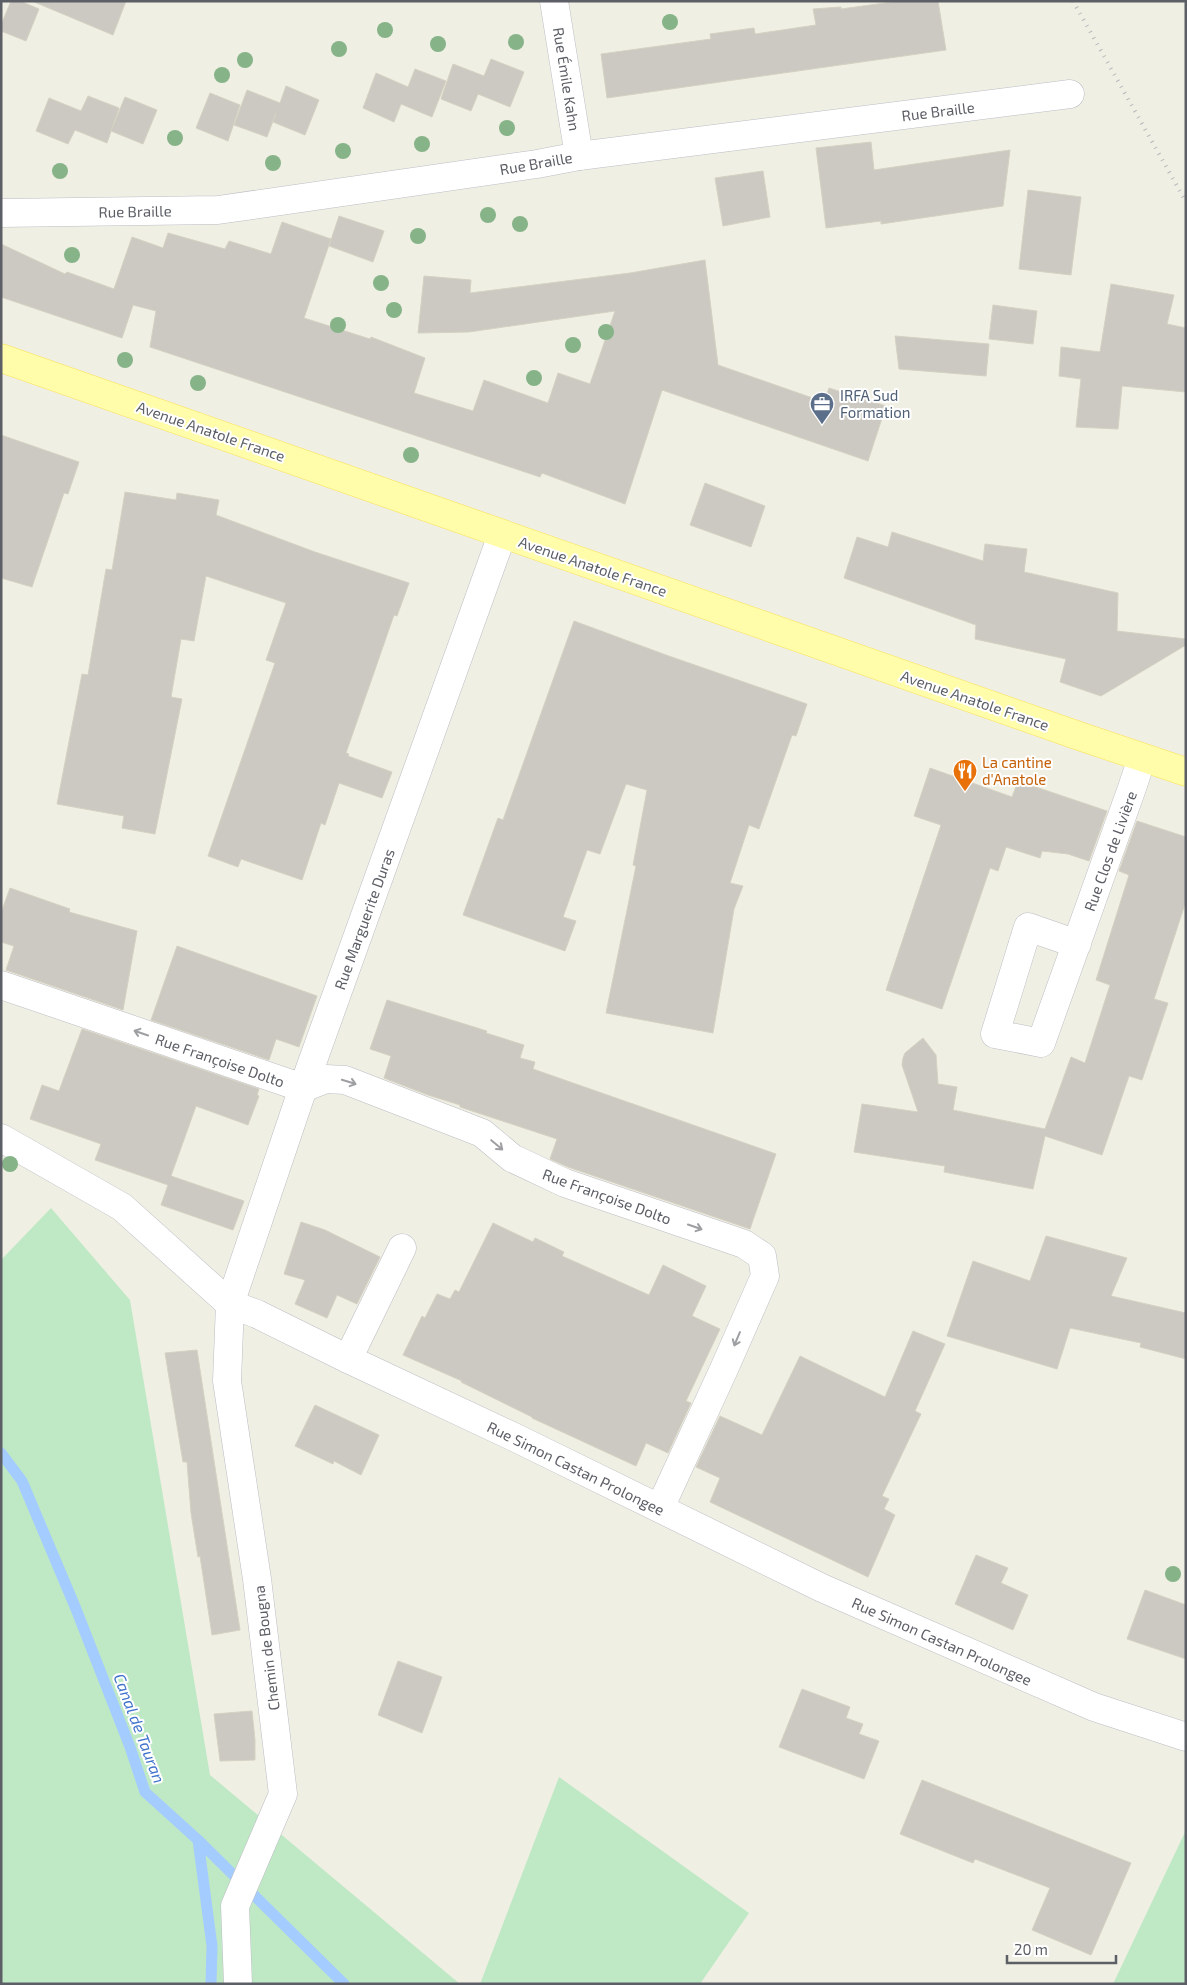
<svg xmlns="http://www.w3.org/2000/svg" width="1187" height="1985" viewBox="0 0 1187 1985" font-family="'Exo 2',sans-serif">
  <rect width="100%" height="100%" fill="#f0efe4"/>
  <g fill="#bfe9c5">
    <polygon points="51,1208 130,1300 210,1775 460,1984 1,1984 1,1260"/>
    <polygon points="559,1777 749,1913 700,1984 480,1984"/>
    <polygon points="1186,1830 1186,1984 1113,1984"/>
  </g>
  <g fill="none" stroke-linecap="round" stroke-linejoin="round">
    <g stroke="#a5ccff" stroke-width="11">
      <polyline points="1,1453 22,1481 76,1609 130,1747 145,1792 198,1840 344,1984"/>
      <polyline points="198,1840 212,1946 211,1984"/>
    </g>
  </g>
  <g fill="#cbc9c1" stroke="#d5d1c2">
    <polygon points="11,1 20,1 39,9 26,41 1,31 1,25"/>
    <polygon points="32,1 126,1 113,35"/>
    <polygon points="899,1 938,1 946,50 607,98 601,54 711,39 710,34 754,28 755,34 816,25 813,9 841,7 841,9"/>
    <polygon points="491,59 524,72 510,107 478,94 471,111 441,99 453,64 484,76"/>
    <polygon points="415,69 446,81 432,117 401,104 394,122 363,108 376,73 408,87"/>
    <polygon points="286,86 319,100 305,135 273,122 276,113 267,137 234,125 247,90 280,103"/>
    <polygon points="210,93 240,105 228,141 196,128"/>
    <polygon points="88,96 119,108 107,143 75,130 68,144 36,131 49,98 81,111"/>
    <polygon points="125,97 157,110 143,144 111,131"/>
    <polygon points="871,142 874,170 1010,150 1003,206 881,224 881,221 826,228 816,148"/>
    <polygon points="763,171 770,217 723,226 715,178"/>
    <polygon points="1028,190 1081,197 1071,275 1019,269"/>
    <polygon points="339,216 384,231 373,262 329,246"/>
    <polygon points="282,222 331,239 304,318 370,339 371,337 425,358 414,393 473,411 484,380 548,403 558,373 590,384 615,311 469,332 418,333 424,276 471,280 470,293 630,273 705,260 718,365 824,402 829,388 886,406 868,461 662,390 625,504 542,473 540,477 150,347 156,311 133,305 122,338 1,297 1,244 65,274 67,272 114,289 132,237 163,248 168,233 225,249 229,241 271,254"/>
    <polygon points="1111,284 1174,295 1167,324 1186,328 1186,392 1122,386 1118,429 1076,427 1081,379 1059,376 1061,347 1100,352"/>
    <polygon points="993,305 1037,311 1033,344 989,339"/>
    <polygon points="895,336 989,344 986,376 899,369"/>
    <polygon points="1,435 79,462 68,494 64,493 32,587 1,578"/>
    <polygon points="705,483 765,506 751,547 690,525"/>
    <polygon points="125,492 176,500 177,493 219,500 216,515 315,552 409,583 397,616 394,615 346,753 349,754 348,756 392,772 382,798 339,783 325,825 321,823 302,880 241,859 238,867 208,856 275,663 266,660 286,603 206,576 194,641 181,639 171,697 182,699 155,834 122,828 124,816 57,804 82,674 88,675 106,569 112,570"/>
    <polygon points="892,532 983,561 985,544 1027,549 1024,572 1118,593 1117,631 1186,639 1186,645 1101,696 1060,682 1066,659 975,639 976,625 844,578 857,537 888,547"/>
    <polygon points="574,621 666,655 807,704 796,736 792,735 759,829 749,825 730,883 743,886 734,909 713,1033 606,1013 636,866 633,865 647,790 626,784 600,854 587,850 563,917 576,921 565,951 463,915 498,818 503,820"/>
    <polygon points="930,768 1012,797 1018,781 1107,811 1089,861 1068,854 1042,851 1040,858 1006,847 998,871 990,868 942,1009 886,990 941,825 914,816"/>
    <polygon points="1137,821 1186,837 1186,901 1154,999 1168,1003 1142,1080 1129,1076 1102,1155 1045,1136 1033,1189 944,1172 945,1166 854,1152 862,1104 918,1112 902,1065 903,1058 905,1053 923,1038 936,1055 938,1084 957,1087 953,1110 1045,1129 1071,1057 1085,1063 1110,985 1096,980 1129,875 1119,871"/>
    <polygon points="10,888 70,909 69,912 137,931 123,1010 6,970 14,946 1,942 1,913"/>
    <polygon points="177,946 317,996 299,1047 276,1039 269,1060 151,1020"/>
    <polygon points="387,1000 487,1031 486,1033 524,1045 520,1058 535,1062 533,1069 776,1154 750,1229 568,1167 550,1159 557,1139 460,1107 460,1105 428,1095 384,1078 391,1056 370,1049"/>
    <polygon points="82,1029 259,1089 257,1095 259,1096 248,1125 196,1106 171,1176 244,1201 233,1230 161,1205 168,1185 95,1160 101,1144 30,1119 42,1085 59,1091"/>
    <polygon points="301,1222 325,1230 380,1257 357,1304 337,1295 327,1318 295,1304 305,1280 284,1274"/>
    <polygon points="493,1223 533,1242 535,1238 564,1252 562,1256 649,1295 663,1265 706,1286 692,1316 720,1329 686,1401 691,1403 668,1453 646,1443 636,1466 532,1418 532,1417 461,1382 462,1381 403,1355 422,1316 425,1318 437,1294 450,1299 455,1290 459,1292"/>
    <polygon points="1046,1236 1127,1258 1111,1296 1186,1313 1186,1359 1140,1347 1141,1343 1070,1328 1057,1369 947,1336 973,1261 1030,1281"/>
    <polygon points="913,1331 945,1344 915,1411 921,1414 882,1496 889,1499 884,1509 895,1515 868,1577 710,1502 720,1478 696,1467 720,1416 762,1435 800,1356 885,1397"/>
    <polygon points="197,1350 240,1630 212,1635 200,1556 198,1557 191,1513 187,1462 183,1462 165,1353"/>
    <polygon points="315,1405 379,1435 361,1475 334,1461 333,1464 295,1446"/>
    <polygon points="976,1555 1008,1568 1001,1583 1028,1595 1013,1630 955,1604"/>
    <polygon points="1145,1590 1186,1605 1186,1659 1127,1639"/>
    <polygon points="398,1661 442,1677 422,1733 378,1715"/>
    <polygon points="802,1689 850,1707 846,1718 863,1724 859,1734 879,1741 864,1779 779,1747"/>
    <polygon points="252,1711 255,1740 255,1760 220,1761 214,1714"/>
    <polygon points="922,1780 1131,1863 1091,1955 1032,1930 1050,1888 975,1859 973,1863 900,1834"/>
  </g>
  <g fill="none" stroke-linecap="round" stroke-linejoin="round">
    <defs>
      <g id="minor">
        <polyline points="554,1 579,156"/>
        <polyline points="1,213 218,210 537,164 579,156 1070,94"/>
        <polyline points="1077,944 1028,927 995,1034 1041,1043 1132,788 1142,758"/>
        <polyline points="1,985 303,1088 326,1079 345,1080 482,1133 512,1158 565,1183 744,1244 762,1256 765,1276 724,1369 660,1508"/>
        <polyline points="1,1138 122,1207 230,1304 257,1314 348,1359 516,1438 822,1588 1094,1707 1186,1737"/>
        <polyline points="348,1359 402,1248"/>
        <polyline points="238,1984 235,1906 283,1794 257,1579 227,1381 230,1304 303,1088 502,535"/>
      </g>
      <polyline id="major" points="1,358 1082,737 1186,772"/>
    </defs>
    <use href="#minor" stroke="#bcbdc4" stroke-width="29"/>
    <use href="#major" stroke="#fae053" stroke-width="29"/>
    <use href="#minor" stroke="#fff" stroke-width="28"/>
    <use href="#major" stroke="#fffcaa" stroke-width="28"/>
    <polyline stroke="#b7b8b9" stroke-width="4" stroke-dasharray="1 6" stroke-linecap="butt" points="1073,1 1186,202"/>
  </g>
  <g fill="#86b388">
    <circle cx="670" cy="22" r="8"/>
    <circle cx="385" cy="30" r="8"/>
    <circle cx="516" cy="42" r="8"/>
    <circle cx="438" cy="44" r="8"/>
    <circle cx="339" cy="49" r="8"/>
    <circle cx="245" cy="60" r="8"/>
    <circle cx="222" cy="75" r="8"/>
    <circle cx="507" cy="128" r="8"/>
    <circle cx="175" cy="138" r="8"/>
    <circle cx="422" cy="144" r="8"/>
    <circle cx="343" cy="151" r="8"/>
    <circle cx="273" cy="163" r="8"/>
    <circle cx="60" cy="171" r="8"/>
    <circle cx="488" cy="215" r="8"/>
    <circle cx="520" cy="224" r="8"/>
    <circle cx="418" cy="236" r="8"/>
    <circle cx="72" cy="255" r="8"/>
    <circle cx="381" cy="283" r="8"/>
    <circle cx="394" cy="310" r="8"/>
    <circle cx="338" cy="325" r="8"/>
    <circle cx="606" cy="332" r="8"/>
    <circle cx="573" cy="345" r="8"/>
    <circle cx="125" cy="360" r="8"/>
    <circle cx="534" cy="378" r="8"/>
    <circle cx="198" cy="383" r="8"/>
    <circle cx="411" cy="455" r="8"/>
    <circle cx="10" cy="1164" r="8"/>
    <circle cx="1173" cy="1574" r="8"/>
  </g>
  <defs><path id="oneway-shaft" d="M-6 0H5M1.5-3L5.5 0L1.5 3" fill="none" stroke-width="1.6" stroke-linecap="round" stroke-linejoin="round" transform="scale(1.25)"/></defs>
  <g stroke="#9d9fa3">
    <use href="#oneway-shaft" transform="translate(141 1033) rotate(-161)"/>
    <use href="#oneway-shaft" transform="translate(349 1082) rotate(17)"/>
    <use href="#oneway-shaft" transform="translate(497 1145) rotate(40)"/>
    <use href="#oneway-shaft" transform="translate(695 1227) rotate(19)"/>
    <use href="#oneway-shaft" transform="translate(737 1339) rotate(113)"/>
  </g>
  <defs>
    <symbol id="office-pin" viewBox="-11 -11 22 30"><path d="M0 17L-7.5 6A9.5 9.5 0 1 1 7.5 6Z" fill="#5c6f8a" stroke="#fff"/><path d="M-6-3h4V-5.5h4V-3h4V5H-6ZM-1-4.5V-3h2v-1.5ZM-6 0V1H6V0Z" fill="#fff"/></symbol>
    <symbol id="restaurant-pin" viewBox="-11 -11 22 30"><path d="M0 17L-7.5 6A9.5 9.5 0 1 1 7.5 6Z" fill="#e8710a" stroke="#fff"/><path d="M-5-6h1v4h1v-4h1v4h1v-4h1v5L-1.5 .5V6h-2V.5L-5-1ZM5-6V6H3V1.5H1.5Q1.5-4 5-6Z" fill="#fff"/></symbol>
  </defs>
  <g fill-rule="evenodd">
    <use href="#office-pin" x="808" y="390" width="28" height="38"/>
    <use href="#restaurant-pin" x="951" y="757" width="28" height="38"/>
  </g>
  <g text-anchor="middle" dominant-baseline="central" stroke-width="4" stroke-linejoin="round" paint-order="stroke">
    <g font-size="15" fill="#5c5f66" stroke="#fff">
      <text transform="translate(567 79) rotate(81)">Rue Émile Kahn</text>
      <text transform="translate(938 111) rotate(-7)">Rue Braille</text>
      <text transform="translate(536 163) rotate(-10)">Rue Braille</text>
      <text transform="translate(135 211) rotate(-1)">Rue Braille</text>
      <text transform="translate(211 431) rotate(19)">Avenue Anatole France</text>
      <text transform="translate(593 566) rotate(19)">Avenue Anatole France</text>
      <text transform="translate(975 700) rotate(19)">Avenue Anatole France</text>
      <text transform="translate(1110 851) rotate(-70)">Rue Clos de Livière</text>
      <text transform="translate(364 919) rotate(-70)">Rue Marguerite Duras</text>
      <text transform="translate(220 1060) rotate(19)">Rue Françoise Dolto</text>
      <text transform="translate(607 1196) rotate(20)">Rue Françoise Dolto</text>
      <text transform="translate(576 1468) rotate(26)">Rue Simon Castan Prolongee</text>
      <text transform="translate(942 1641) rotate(24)">Rue Simon Castan Prolongee</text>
      <text transform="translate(266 1648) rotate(-97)">Chemin de Bougna</text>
    </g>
    <g font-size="15" fill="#4e5e75" stroke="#fff" text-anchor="start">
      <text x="840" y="395">IRFA Sud<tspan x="840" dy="17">Formation</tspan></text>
    </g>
    <g font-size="15" fill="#c56008" stroke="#fff" text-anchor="start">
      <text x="982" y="762">La cantine<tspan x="982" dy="17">d'Anatole</tspan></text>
    </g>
    <g font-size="16" font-style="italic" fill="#3f72cb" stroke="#fff">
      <text transform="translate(140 1728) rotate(69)">Canal de Tauran</text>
    </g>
  </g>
  <rect width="1187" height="1985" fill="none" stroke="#5c5f66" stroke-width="5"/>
  <path d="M1007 1955v8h109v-8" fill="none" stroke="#5c5f66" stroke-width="2.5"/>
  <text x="1014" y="1955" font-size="15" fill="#5c5f66" stroke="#ffffff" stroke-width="4" paint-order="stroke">20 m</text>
</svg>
